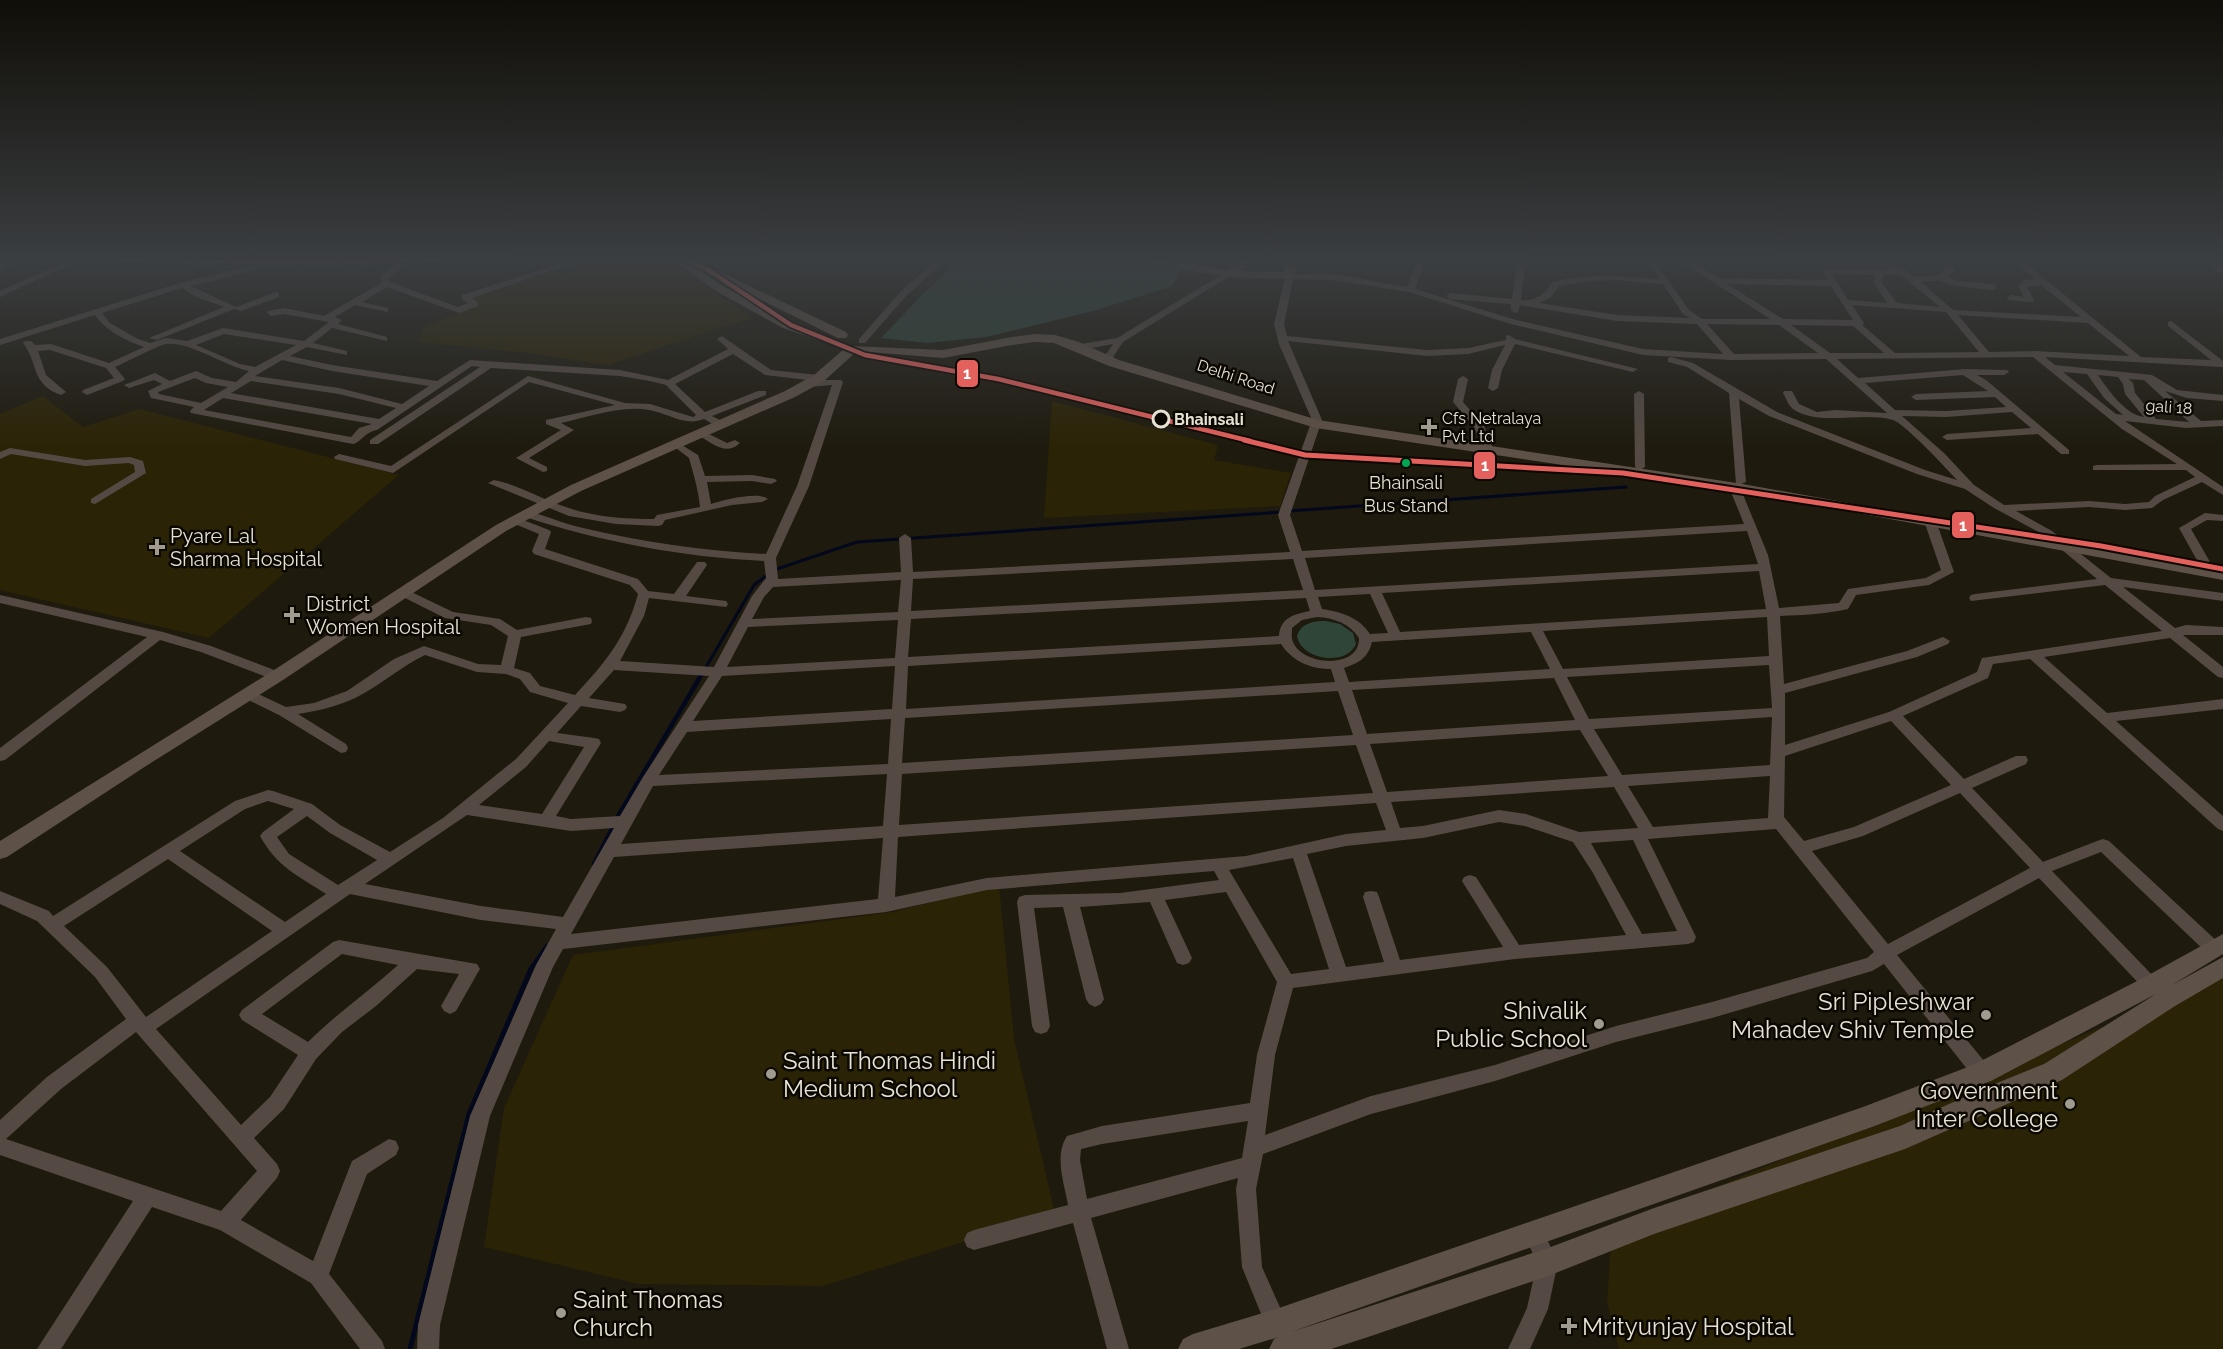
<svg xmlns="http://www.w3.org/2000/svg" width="2223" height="1349" viewBox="0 0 2223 1349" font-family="Raleway,sans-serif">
  <rect width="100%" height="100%" fill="#1e1a0e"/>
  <g fill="#2b2305">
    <polygon points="619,259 665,259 678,265 751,318 608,365 528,353 418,342 423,328 479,304 468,297 544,271 565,274"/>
    <polygon points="43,396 83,427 139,409 399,475 209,638 0,590 0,414"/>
    <polygon points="1052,401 1218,445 1214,460 1291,473 1280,506 1044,518"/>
    <polygon points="999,885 1014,1039 1055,1213 823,1286 639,1284 484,1247 504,1108 573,955 893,912"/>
    <polygon points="2223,977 2223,1349 1619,1349 1607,1303 1612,1230"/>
  </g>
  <g fill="#2e4538">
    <polygon points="961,259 1125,259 1183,268 1172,286 1097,310 986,337 927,343 881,338 924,293"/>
    <path d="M1326,621L1340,624L1353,633L1356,644C1346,667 1301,660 1297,636C1301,623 1313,621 1326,621Z"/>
  </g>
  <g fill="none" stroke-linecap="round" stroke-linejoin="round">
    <g stroke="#03081d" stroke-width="3">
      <polyline points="1289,511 1626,487"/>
      <polyline points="702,674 754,585 774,570 857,542 1282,512"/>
    </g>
    <g stroke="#03081d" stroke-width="4.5">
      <polyline points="617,818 703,672"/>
      <polyline points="594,864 614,825"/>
      <polyline points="530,970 547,946"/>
    </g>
    <polyline stroke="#03081d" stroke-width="5" points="410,1349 469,1114 531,969"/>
    <g fill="#544a43" fill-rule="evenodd">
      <polygon points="11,259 22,259 0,270 0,264"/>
      <polygon points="71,259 82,259 0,297 0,291"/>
      <path d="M268,259H280L252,271L190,286L236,307L276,292L279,293V297L241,311L234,309L157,340L149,338L224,307L194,296L182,288L102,313L110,323L136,338L150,343L166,338L187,341L223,328L304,341L329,322L284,314L271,316L267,313L268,311L284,308L324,316L381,283V276L402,259L410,260L388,279L390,282L458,307L468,303L462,299V295L574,259H586L472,298L478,302V306L459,313L387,287L362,302L388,308V312L355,305L335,317L342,320L338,324L387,337V341L332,328L313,343L347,351V355L307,347L290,356L332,365L437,381L470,360L620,370L668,380L728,349L717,339L722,336L771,370L819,375L824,378L822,380H841L843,382L809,486L776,558L778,579L901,572L899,538L905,534L911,538L913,572L1290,552L1278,515L1312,420L1279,344L1274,324L1286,274H1334L1407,287L1418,259H1426L1415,289L1516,320L1643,349L1723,354L1697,324L1617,321L1520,305L1518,312L1515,313L1511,310V304L1450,299L1446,296L1450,293L1512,299L1518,259H1526L1521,300C1535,302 1546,294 1552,282C1592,273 1619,277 1659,279L1648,259H1656L1658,266L1689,310L1702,319H1770L1678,259H1688L1718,278L1828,280L1823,272L1827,269L1892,270L1868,259C1885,259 1902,267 1915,277L1935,276L1946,269L1941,259H1949L1955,270L1947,277L1957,281L1993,284L1997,287L1993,290L1955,286L1939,280L1921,282L1953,310L2081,317L2041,285L2027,287L2034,300L2033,302L2008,300L2007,298L2011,295L2024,297L2018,286L2024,280L2035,279L2011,259H2020L2141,357L2211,360L2168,326V322L2171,321L2223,361V367H2221L2045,357L2055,365L2152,375L2177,390L2223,395V401L2187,398L2165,391L2201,421L2223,420V426L2186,428L2125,421L2223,487V495L2202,482L2163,500L2152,508L2125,510L2089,507L2016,511L2052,531L2111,578L2223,593V601L2123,587L2175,628L2186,625L2223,627V635H2183L2223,667V678L2218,677L2170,638L2044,657L2107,713L2223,699V709L2116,721L2223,816V831L2218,829L2030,659L1993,664L1988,678L1903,716L1964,779L2016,756H2026L2028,760L2026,764L1972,788L2043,862L2097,841L2103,839L2109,841L2219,943L2221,948L2219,953L2213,955L2207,953L2101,852L2052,871L2157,980L2160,985L2157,990L2151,992L2145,990L2039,878L1897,955L1989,1067L1991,1073L1989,1079L1982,1081L1975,1079L1884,964L1872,971L1712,1018L1616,1042L1495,1081L1371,1114L1263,1154L1256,1189L1262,1267L1287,1323L1284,1331L1276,1334L1268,1331L1242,1267L1236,1189L1238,1178L1091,1218L1129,1349H1107L1073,1223L974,1250L967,1247L964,1240L967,1233L974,1230L1068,1205C1064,1182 1054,1156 1067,1136L1102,1126L1250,1103L1257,1055L1277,982L1226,892L1165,900L1192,958L1189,963L1183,965L1177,963L1150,902L1080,907L1104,999L1101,1004L1095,1007L1089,1004L1086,999L1063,907L1034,908L1050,1026L1047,1032L1041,1034L1035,1032L1032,1026L1017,902L1019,897L1025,895L1120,893L1219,880L1214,871L987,890L886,912L563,949L553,967L490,1116L440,1325L439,1349H417L418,1325L470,1116L536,965L556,929L481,920L350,894L156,1029L241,1125L270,1097L298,1055L242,1020L239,1015L242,1010L333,942L339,940L477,964L480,969L477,974L456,1011L450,1014L444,1011L441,1006L459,974L417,969L376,1006L342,1032L316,1059L284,1109L254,1138L277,1164L280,1171L277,1178L241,1220L313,1261L352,1161L389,1139L396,1141L399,1148L396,1155L367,1174L329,1274L382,1341L385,1349H360L311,1283L220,1230L152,1207L61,1349H37L133,1201L0,1155V1120L47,1077L126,1019L95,977L37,921L0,904V891L49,911L53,916L235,801L268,790L273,791L312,804L340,825L390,852L443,818L516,759L568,703L530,692L520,679L506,674L477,672L425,655C400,667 381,685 357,697C339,706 318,711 298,714L346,744L348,748L346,752L341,753L279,715L242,697L240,694L247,689L252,691L286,707L314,703L347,691L394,659L424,646L478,664L501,665L508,636L491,625L445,618L399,595L397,592L403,588L453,612L500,619L517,630L586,617L591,618L592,621L591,624L521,637L514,668L530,673L540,686L575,695C605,663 626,638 638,594L630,585L534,554L532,551L539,534L510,522L508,520L510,518H518L549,530L551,532L545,549L638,579L648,591L674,594L697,562H705L707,565L686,596L726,601L728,604L726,607L649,598L644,616L620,661L714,667L752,596L766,578L764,561C682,557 601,542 522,516L520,514L526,511C545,515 564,524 583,528C643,542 704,551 766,554L797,486L832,385L809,387L804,384L806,382L816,381L765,375L733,354L675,384L705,412L758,391H766V395L712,416L726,423V427H718L704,419C685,427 668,413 649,410C621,405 589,417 561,423L574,430L529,458L547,467V471L543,472L516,458L561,430L546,424V420L615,405L529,382L393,473L335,459L334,457L339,454L391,466L528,376L625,403L650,404L693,417L696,415L666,385L650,381L620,376L491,368L378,444H370V440L480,367L472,366L377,430C363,433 363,441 353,444L191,413L190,411L194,407L151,398L148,391L162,384L154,380L129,388L124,385L155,373L170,381L196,371L212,378L236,382L249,371C224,366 190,341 166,344C158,345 125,363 115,367L125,379L123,381L87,395L82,392L83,390L114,378L106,368L50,350L38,351L46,375L66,392L61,395C30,384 39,363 23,343L25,341H31L35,345L51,344L109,363L144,347C125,340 107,332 95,315L0,345V339L180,283L246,267ZM1832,274L1875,275L1874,283L1887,303L1848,300ZM1883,275H1901L1940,307L1897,303L1882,283ZM1293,279L1334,280L1409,292L1511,324L1643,355L1731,360L1826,359L1887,413L1835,410L1817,412L1799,404L1792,391H1784L1783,393C1786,398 1788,405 1793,409C1818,427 1863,411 1893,420C1904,423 1947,469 1957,480L1925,470L1777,412L1693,363L1671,357L1668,358V362L1687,367L1729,393L1736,484L1729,487L1744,524L1302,551L1290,515L1322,420L1288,341L1427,356L1468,354L1505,345L1492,370L1488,388L1493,391L1498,388L1502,370L1515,344L1633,372L1638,369L1515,339L1509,335L1506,336V340L1468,348L1427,350L1287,336L1284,324ZM1615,280L1663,284L1683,314L1690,318L1617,315L1539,303L1551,297L1559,286L1589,281ZM1727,284L1831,286L1853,320L1783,319ZM1852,305L1946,312L1979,352L1895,353L1862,325L1864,323ZM1958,315L2088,323L2129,356L2035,351L1989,352ZM1707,324L1779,325L1818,353L1734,354ZM1791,325L1853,326L1884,353H1830ZM224,334L296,345L255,367L240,364L196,345ZM2033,357L2122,429L2177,464L2097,465L2093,466V470H2186L2195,477L2155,496L2149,502L2125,504L2089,501L2004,505L1974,485L1944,453L1902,416L1946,417L2012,412L2031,428L1947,434L1942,437L1947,440L2038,434L2061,454H2069V450L1986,380L1977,375H2004L2009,372L2007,370L1965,369L1858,378L1837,359ZM282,360L332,371L429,386L402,404L339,388L255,376ZM2063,372L2087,374L2104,398L2123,415L2116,414ZM1963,375L1988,391L1916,394L1911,397L1916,400L1995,397L2006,407L1946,411L1895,410L1865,383ZM2098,375L2118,377L2123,384L2125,394L2144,417C2126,415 2108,390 2098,375ZM195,378L206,383L228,387L201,403L159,394L158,392ZM2129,379L2144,380L2189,422L2156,419L2135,393L2133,383ZM251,381L339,394L396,408L379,419L231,393ZM223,398L372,424L359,428L351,437L204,410ZM1739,399L1769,416L1917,474L1965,489L1994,508L2044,535L2097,579L1975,594L1971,595L1969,598L1971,601L2105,585L2162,631L1982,658L1977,672L1889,712L1785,745V693L1917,657L1948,644L1950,641L1943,637L1907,651L1784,684L1780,616C1803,615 1826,614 1848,609L1856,595L1929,585L1954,572L1936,521L1930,518L1924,521L1941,570L1926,578L1848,589L1839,603L1779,608L1768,555L1739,485L1746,482ZM1747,531L1758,564L1315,590L1305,558ZM1293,559L1303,590L911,611L913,579ZM1759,571L1766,609L1400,632L1382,593ZM901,580L898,612L752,619L764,597L773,587ZM1370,594L1388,633L1370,634C1359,617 1341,612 1322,609L1318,597ZM1306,598L1310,611C1294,614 1280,618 1279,636L908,657L911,619ZM1317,617C1334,618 1349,623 1359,638C1359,642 1358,648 1355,651C1342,668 1301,662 1293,642C1291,638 1292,633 1292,628L1302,620ZM1767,617L1769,656L1563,669L1543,631ZM898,620L895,658L727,667L748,627ZM1531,632L1550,669L1349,682L1344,668C1359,663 1368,658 1372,642ZM1281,644C1292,661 1310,669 1331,669L1335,682L906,709L908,666ZM1769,665L1772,708L1589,719L1567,677ZM895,666L892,709L693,721L722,676ZM614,670L709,676L643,777L620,816L571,819L556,816L601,743L599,739L594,738L557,733L581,706L620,712L625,710L627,707L625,704L589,698ZM1554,678L1575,720L1367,734L1352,690ZM1338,691L1353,735L902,763L905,718ZM1772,717L1770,765L1622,775L1594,729ZM891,719L888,764L659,775L687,732ZM1891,721L1951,785L1854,827L1804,841L1784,817L1785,756ZM1580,730L1608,776L1387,792L1370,744ZM549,741L584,747L542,814L479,805L526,767ZM1356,745L1373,793L899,825L902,774ZM887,774L883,826L621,844L653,786ZM1770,776L1768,818L1653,827L1628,786ZM1614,787L1638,828L1579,832L1526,814L1499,810L1423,826L1400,828L1391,802ZM1960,793L2030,868L1888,944L1812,851L1863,836ZM268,801L294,809L263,832L260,836C277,867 297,875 326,894L285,922L180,851L245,809ZM1376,803L1386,830L1346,834L1246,856L987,878L895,897L898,837ZM467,815L571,831L614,828L563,917L481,906L365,884ZM307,816L330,833L377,860L338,885L289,854L277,837ZM1499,822L1525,826L1573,842L1593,873L1626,935L1519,945L1476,877L1470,875L1464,877L1462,881L1503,947L1400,960L1379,897L1377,892L1371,891L1365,892L1363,897L1384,962L1346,967L1307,854L1346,846L1423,838ZM1776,829L1874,952L1867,958L1712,1002L1616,1026L1495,1065L1371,1096L1265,1135L1275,1055L1293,988L1515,959L1688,944L1694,942L1696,937L1648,839ZM883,838L878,899L571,934L614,857ZM1633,840L1677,931L1642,934L1591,843ZM1293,858L1329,969L1291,974L1229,870ZM168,859L272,931L146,1017L107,967L64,926ZM342,954L398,965C368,992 336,1014 308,1042L262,1014ZM136,1032L257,1171L221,1211L6,1139L61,1089ZM1248,1121L1242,1158L1087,1199L1080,1160L1081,1149L1102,1144Z"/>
      <path d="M591,259H611C607,263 595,263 591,259Z"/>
      <polygon points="938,259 947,259 907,295 865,343 859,343 859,339 901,291"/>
      <polygon points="1718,259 1769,259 1765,261 1721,262"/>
      <polygon points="1785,259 1801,259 1802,260 1798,262"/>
      <polygon points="2199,259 2209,259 2223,268 2223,275"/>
      <polygon points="1226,272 1233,274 1123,342 1113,357 1103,361 1098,358 1107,353 1113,344 1081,350 1076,347 1081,344 1117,338"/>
      <polygon points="1463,376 1468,379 1463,402 1484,426 1492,446 1491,448 1483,448 1474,427 1453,402 1458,379"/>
      <polygon points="1639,391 1644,394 1645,467 1640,470 1635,467 1634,394"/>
      <path d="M703,431L727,443L735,440L740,443C726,456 714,444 699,436V432Z"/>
      <path d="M677,442L698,455L705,476L752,475L775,479L777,481L771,484L752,481L707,482L711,504C724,500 758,491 768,499L762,502L732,505L665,520L662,525L658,526L616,524L569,516L488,483L494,480C519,485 539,498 563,506C592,517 623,519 654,519L657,515L700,507C698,488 694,476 689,458L672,445Z"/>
      <polygon points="10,448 85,460 130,457 143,461 146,473 95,504 91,503 91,499 135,472 134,465 129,463 85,466 11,454 0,459 0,452"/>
      <polygon points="2205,513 2223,515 2223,521 2207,520 2191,529 2210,562 2204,566 2198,562 2179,528"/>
      <polygon points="0,595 163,632 211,646 282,673 284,676 277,680 272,679 201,652 160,640 5,760 0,761 0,748 147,637 0,603"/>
      <polygon points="1534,1224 1541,1227 1558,1262 1548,1309 1530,1349 1508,1349 1527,1308 1537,1263 1524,1234 1527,1227"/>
    </g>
    <g fill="#5e5147" fill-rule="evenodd">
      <polygon points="39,259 146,259 141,262 44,262"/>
      <polygon points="179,259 424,259 419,262 320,265 184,262"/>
      <polygon points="671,259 683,259 724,287 791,322 851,346 943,350 1012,337 1035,334 1055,335 1079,342 1119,360 1318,420 1737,483 2223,570 2223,580 1737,491 1316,428 1109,366 1054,343 1035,342 1012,345 943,358 857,351 824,381 795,397 581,491 506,531 283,680 146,766 7,857 0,859 0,841 271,672 496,525 571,485 785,391 814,375 844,349 783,328 716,291"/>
      <polygon points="1134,259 1159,259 1227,270 1242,259 1254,259 1240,271 1284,272 1286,259 1297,259 1295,276 1289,279 1229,277 1139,262"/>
      <polygon points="705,265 846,332 848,335 846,338 838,338 701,270 701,266"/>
      <path d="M2223,934V954L2172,985L2223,957V978L2175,1006L2062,1080L1905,1149L1654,1234L1548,1276L1365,1338L1331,1349H1269L1274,1339L1279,1337L1239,1349H1178L1183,1339L1193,1334L1276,1309L1863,1107L1973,1065L2143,978ZM2156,994L2044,1064L1987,1087L1900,1126L1654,1208L1548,1248L1291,1332L1872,1127L1991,1081Z"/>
    </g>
    <defs>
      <g id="metro-1-far1">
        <polyline points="122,259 287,262 444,259"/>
        <polyline points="685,259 710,271 791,325 865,355 998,379 1250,441"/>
      </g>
      <polyline id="metro-1" points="1244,440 1305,455 1623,473 2101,546 2223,569"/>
    </defs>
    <use href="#metro-1-far1" stroke="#0b0802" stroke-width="8"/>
    <use href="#metro-1" stroke="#0b0802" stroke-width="9"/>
    <use href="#metro-1-far1" stroke="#e4605c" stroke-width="4.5"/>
    <use href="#metro-1" stroke="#e4605c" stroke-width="5"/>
  </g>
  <linearGradient id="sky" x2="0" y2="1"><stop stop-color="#100e08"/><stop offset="0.58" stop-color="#3b3e41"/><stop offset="1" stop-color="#3b3e41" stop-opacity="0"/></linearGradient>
  <rect width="2223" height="448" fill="url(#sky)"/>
  <circle fill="#0b0802" stroke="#e6e1d3" stroke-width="3" cx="1161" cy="419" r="8"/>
  <g fill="#a09b8e" stroke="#0b0802" stroke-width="2">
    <path d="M1426 418h6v6h6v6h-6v6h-6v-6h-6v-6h6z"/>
    <path d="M154 538h6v6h6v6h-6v6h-6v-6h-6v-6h6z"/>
    <path d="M289 606h6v6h6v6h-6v6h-6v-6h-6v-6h6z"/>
    <circle cx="1986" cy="1015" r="6"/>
    <circle cx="1599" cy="1024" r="6"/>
    <circle cx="771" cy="1074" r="6"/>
    <circle cx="2070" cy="1104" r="6"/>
    <circle cx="561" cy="1313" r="6"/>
    <path d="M1566 1317h6v6h6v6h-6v6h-6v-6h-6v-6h6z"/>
  </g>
  <circle fill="#00a651" stroke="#0b0802" stroke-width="2" cx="1406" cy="463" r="5"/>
  <g text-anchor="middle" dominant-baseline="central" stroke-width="5" stroke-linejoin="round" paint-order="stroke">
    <g font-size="16" fill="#e6e1d3" stroke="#0b0802">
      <text transform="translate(1236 377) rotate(18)">Delhi Road</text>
      <text transform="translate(2169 407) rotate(4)">gali 18</text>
    </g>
    <g font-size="16" fill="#e6e1d3" stroke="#0b0802" text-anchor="start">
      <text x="1442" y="418">Cfs Netralaya<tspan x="1442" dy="18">Pvt Ltd</tspan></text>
    </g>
    <g font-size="16" font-weight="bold" fill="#e6e1d3" stroke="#0b0802" text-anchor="start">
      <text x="1174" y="419">Bhainsali</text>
    </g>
    <g font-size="18" fill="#e6e1d3" stroke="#0b0802">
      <text x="1406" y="482">Bhainsali<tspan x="1406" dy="23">Bus Stand</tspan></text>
    </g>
    <g font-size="20" fill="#e6e1d3" stroke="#0b0802" text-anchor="start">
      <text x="170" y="536">Pyare Lal<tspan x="170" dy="23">Sharma Hospital</tspan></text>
      <text x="306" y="604">District<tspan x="306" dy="23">Women Hospital</tspan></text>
    </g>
    <g font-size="24" fill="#e6e1d3" stroke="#0b0802" text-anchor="end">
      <text x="1974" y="1001">Sri Pipleshwar<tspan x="1974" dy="28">Mahadev Shiv Temple</tspan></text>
      <text x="1587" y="1010">Shivalik<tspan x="1587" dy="28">Public School</tspan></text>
      <text x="783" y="1060" text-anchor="start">Saint Thomas Hindi<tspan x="783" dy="28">Medium School</tspan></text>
      <text x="2058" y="1090">Government<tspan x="2058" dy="28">Inter College</tspan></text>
      <text x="573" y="1299" text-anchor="start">Saint Thomas<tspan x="573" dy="28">Church</tspan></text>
      <text x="1582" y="1326" text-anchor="start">Mrityunjay Hospital</text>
    </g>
  </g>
  <g stroke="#0b0802" stroke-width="2">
    <rect x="956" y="359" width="23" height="29" rx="6" fill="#e4605c"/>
    <rect x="1473" y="451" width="23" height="29" rx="6" fill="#e4605c"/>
    <rect x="1951" y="511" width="24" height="28" rx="6" fill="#e4605c"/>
  </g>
  <g font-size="16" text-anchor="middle" font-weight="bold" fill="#fff">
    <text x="967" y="379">1</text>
    <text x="1485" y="471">1</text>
    <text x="1963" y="531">1</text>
  </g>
</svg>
